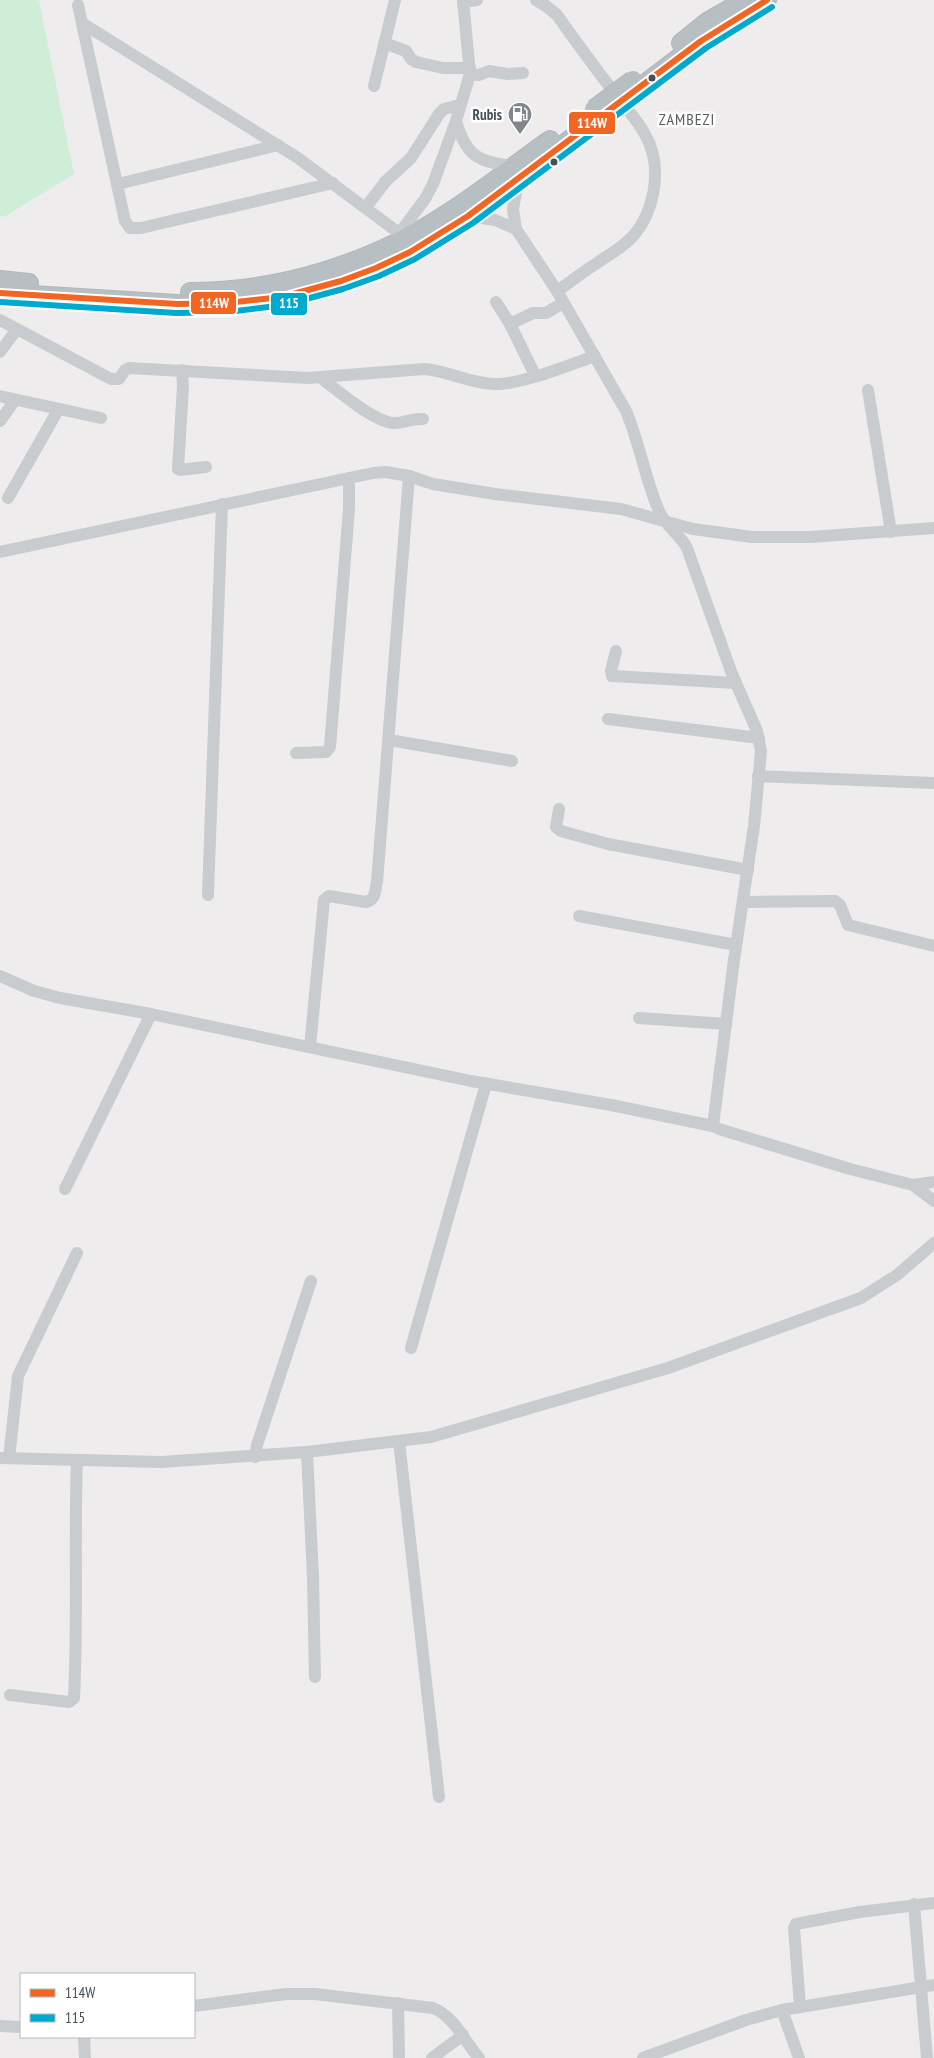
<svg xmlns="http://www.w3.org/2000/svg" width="934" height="2058" viewBox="0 0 934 2058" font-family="'PT Sans Narrow',sans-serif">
  <rect width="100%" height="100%" fill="#eeeced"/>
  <polygon fill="#cfeed8" points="0,0 39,0 74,174 4,217 0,216"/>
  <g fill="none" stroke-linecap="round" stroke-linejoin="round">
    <defs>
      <g id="highway">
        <polyline points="681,43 707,22 740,3"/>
        <polyline points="638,89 701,41 767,0"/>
        <polyline points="0,280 29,283"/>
        <path d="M190,292C280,292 373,263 448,213C483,191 516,164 550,140"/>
        <polyline points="0,293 177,304 227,303 282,297 341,281 376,268 410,252 468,216 600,117"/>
      </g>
    </defs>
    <use href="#highway" stroke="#b2b7bd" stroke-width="20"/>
    <g stroke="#c8ccce" stroke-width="12">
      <path d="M536,0L546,6L557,15C576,42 596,69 616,95C628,110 643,127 650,145C661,174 653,213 634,235C624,247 610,254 597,263C583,272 570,282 557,291"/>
      <polyline points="463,2 477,0"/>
      <polyline points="78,5 125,221 130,228 141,228 333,183"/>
      <polyline points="82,23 298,158 399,233"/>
      <polyline points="384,43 406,51 411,59 416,62 443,68 470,68"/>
      <polyline points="470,74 479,75 489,71 508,74 523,73"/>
      <polyline points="374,86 395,0"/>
      <path d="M456,121C466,156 478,162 513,166"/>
      <path d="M519,177L513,209L516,229L557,291L626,411C640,444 645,479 659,511C665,526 680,534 687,548L732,674L757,731L761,751L754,826L734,960L713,1126L719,1129L850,1169L913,1185L934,1201"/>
      <polyline points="118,184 278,145"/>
      <polyline points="366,207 386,181 411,158 439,114 444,109 460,105"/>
      <polyline points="468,216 495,220 516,229"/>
      <polyline points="395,239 425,199 433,184 456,121 470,74 463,0"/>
      <polyline points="496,302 510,324 533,313 546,313 563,303"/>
      <path d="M0,320L111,379H119L125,370L129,368L308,378L424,369C449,371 471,384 495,384C520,385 569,365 595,356"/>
      <polyline points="510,324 535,375"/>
      <polyline points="0,352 17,329"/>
      <polyline points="182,370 183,386 178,469 180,470 206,467"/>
      <path d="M321,378C337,390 373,421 393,423C403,424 410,418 423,419"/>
      <polyline points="868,390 891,532"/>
      <polyline points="0,396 101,418"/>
      <polyline points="0,421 15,400"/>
      <polyline points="8,498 58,410"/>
      <polyline points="0,552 373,473 386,472 409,476 433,484 495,494 621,509 693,529 752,537 811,537 934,528"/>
      <polyline points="616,651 611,671 612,676 736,683"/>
      <polyline points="608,719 759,738"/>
      <polyline points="389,740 512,761"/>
      <polyline points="296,753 326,752 330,747 349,509 349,478"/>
      <polyline points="758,776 934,783"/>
      <polyline points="559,809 556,827 561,831 608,844 748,870"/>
      <polyline points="208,895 222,504"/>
      <polyline points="744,902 835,901 840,905 848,925 934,946"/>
      <polyline points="579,916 736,945"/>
      <polyline points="0,976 34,991 60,998 151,1014 471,1081 611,1105 713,1126"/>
      <polyline points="639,1018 726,1024"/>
      <path d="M310,1047L324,900L329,896L366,902C376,900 375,890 377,882L409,476"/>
      <polyline points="913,1185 934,1182"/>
      <polyline points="65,1189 151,1014"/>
      <polyline points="411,1348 486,1084"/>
      <polyline points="399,1441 439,1797"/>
      <polyline points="307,1452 313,1577 315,1677"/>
      <polyline points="255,1457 257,1445 311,1281"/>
      <polyline points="0,1458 161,1462 307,1452 431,1437 668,1368 861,1298 897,1275 934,1243"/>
      <polyline points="9,1458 18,1376 77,1253"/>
      <path d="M10,1695L69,1702L74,1698C78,1619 74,1539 77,1460"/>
      <polyline points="914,1904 927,2058"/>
      <polyline points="398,2003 399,2058"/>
      <path d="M194,2006L286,1994H315L433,2008C454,2016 465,2042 479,2058"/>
      <polyline points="800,2006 794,1928 796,1924 860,1912 934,1903"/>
      <polyline points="782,2010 799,2058"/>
      <polyline points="0,2026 21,2027"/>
      <polyline points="84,2037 85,2058"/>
      <polyline points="432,2058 463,2035"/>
      <polyline points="643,2058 746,2020 782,2010 934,1985"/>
    </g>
    <use href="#highway" stroke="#b8bfc3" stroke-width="18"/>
    <defs>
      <polyline id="highway-bridge" points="594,109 633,80"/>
    </defs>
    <use href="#highway-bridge" stroke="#b2b7bd" stroke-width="20" stroke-linecap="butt"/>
    <use href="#highway-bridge" stroke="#b8bfc3" stroke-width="18"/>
    <defs>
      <polyline id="bus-1" points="0,293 177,304 227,303 282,297 341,281 376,268 410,252 468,216 701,41 767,0"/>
      <polyline id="bus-2" points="0,302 176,313 228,312 284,305 343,289 379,276 415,259 473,223 706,48 772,7"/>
    </defs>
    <use href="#bus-1" stroke="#fff" stroke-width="10"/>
    <use href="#bus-2" stroke="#fff" stroke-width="10"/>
    <use href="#bus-1" stroke="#f26522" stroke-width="6"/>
    <use href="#bus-2" stroke="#00a9ce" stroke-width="6"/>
  </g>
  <defs>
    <symbol id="fuel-pin" viewBox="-11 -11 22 30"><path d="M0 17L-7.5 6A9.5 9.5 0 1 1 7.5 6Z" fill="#7f878d" stroke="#fff"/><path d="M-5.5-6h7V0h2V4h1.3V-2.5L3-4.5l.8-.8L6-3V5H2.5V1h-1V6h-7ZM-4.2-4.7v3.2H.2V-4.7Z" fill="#fff"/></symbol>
  </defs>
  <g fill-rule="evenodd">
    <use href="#fuel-pin" x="506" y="100" width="28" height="38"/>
  </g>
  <g fill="#43515a" stroke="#fff" stroke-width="2">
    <circle cx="652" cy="78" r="4.5"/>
    <circle cx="554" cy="162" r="4.5"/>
  </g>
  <g text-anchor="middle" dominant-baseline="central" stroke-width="5" stroke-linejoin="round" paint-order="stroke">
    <g font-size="15" font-weight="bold" fill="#43515a" stroke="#fff" text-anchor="end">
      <text x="502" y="114">Rubis</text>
    </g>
    <g font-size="16" letter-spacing="1" fill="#585d61" stroke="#fff">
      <text x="687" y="119">ZAMBEZI</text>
    </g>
  </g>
  <g stroke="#fff" stroke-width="2">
    <rect x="568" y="111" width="48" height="24" rx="5" fill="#f26522"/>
    <rect x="190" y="291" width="47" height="24" rx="5" fill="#f26522"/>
    <rect x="270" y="292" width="38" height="24" rx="5" fill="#00a9ce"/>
  </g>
  <g font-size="14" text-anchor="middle" font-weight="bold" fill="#fff">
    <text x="592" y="128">114W</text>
    <text x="214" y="308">114W</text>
    <text x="289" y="308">115</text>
  </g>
  <rect x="20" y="1973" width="175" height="65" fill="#ffffff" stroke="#b4b9bd"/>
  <rect x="30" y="1989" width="25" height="8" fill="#f26522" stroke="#b4b9bd"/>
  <text x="65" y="1998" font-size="15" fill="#43515a">114W</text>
  <rect x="30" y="2014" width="25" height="8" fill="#00a9ce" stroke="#b4b9bd"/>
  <text x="65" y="2023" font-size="15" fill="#43515a">115</text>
</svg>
